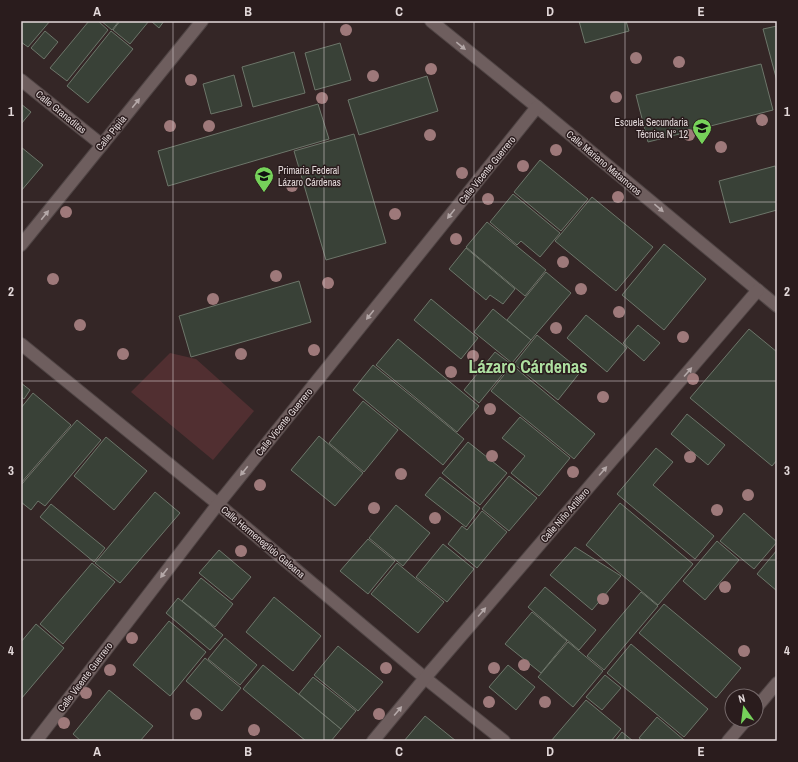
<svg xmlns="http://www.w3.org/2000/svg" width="798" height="762" viewBox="0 0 798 762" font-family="'Archivo Narrow',sans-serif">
  <rect width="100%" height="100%" fill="#342626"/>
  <polygon fill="#512f31" points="170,353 196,359 254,411 213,460 131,392"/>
  <g fill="#394137" stroke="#6d766a">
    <polygon points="21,21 50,21 28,47 21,42"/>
    <polygon points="89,21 98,21 108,30 67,81 50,68"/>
    <polygon points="101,21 119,21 112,30"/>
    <polygon points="120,21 149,21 130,44 113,30"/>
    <polygon points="151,21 164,21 159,28"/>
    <polygon points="579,21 626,21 629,31 585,43"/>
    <polygon points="777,26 777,81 763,29"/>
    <polygon points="45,31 58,42 44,59 31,48"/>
    <polygon points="111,31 133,49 88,103 67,86"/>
    <polygon points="340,43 351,80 315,90 305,53"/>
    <polygon points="294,52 305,93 253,107 242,67"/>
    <polygon points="761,64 773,110 648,142 636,95"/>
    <polygon points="234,75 242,106 211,114 203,84"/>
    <polygon points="427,76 438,111 359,135 348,100"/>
    <polygon points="21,104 31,112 21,124"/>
    <polygon points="318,104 329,139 168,186 158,151"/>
    <polygon points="354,134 386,243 326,260 294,151"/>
    <polygon points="21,147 43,165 21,191"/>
    <polygon points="540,160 588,199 561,231 514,192"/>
    <polygon points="775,166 777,172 777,210 730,223 719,181"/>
    <polygon points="513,194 560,233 540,257 521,241 517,245 490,222"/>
    <polygon points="592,197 653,247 616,291 555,241"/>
    <polygon points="487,222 546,270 525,296 466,247"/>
    <polygon points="664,244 706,279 664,330 622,295"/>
    <polygon points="466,248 515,289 503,304 490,295 486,300 449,269"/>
    <polygon points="546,272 571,293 531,340 507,320"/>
    <polygon points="299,281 311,322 191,357 179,316"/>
    <polygon points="431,299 478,338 461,359 414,320"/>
    <polygon points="493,309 531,340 512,363 474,332"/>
    <polygon points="586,315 627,348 607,372 567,338"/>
    <polygon points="638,325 660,343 644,361 623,343"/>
    <polygon points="749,329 777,352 777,460 772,466 690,398"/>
    <polygon points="537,335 581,371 558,400 514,364"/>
    <polygon points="398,339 479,406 457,432 376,365"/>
    <polygon points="495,352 511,364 479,403 464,390"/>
    <polygon points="373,365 464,439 443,465 353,390"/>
    <polygon points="512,365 595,434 574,459 491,391"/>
    <polygon points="21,383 30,390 24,399 21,397"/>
    <polygon points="33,393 71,425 21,483 21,408"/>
    <polygon points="363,401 398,430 364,472 329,443"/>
    <polygon points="687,414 725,445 708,465 671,434"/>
    <polygon points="520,417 570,458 539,496 511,473 525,456 502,438"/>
    <polygon points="77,420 101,440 45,506 38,501 31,510 21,502 21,485"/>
    <polygon points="319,436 363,473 335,506 291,470"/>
    <polygon points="106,437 147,471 114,510 74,476"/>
    <polygon points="468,442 507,473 480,505 442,473"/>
    <polygon points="656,448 673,462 653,485 714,536 695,559 617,494"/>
    <polygon points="509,476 537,498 509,531 482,509"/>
    <polygon points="440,477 480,508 466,527 425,495"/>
    <polygon points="155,492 180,513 120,583 95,563"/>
    <polygon points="620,503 693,564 658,605 586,545"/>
    <polygon points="51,504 105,548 94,562 40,517"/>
    <polygon points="396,505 430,533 403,566 369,538"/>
    <polygon points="482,511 507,532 477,568 448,544 462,526 467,530"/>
    <polygon points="744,513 777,542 754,569 720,541"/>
    <polygon points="368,539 395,561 368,594 340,571"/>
    <polygon points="717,541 739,560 705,600 683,581"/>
    <polygon points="443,544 474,569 447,602 416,577"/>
    <polygon points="575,547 621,576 592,610 550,575"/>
    <polygon points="219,550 251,577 232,600 199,573"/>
    <polygon points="777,550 777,591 757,574"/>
    <polygon points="92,563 115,582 63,644 40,624"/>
    <polygon points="397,563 444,602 418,633 371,594"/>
    <polygon points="201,578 233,604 215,627 182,601"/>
    <polygon points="545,587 596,630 579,650 528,607"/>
    <polygon points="641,592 658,606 604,670 587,656"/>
    <polygon points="274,597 321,636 293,671 246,632"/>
    <polygon points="178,598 223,635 210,650 166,613"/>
    <polygon points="664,604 741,668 716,698 639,633"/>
    <polygon points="532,612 567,641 541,673 505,644"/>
    <polygon points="169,621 206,652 170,696 133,665"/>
    <polygon points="36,624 64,648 21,699 21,642"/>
    <polygon points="225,638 257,665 240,685 208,659"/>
    <polygon points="568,642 603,671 573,707 538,677"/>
    <polygon points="631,644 708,709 684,737 607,673"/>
    <polygon points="338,646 383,682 358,711 314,675"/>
    <polygon points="205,658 241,688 222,711 186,681"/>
    <polygon points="263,665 341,729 331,741 306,741 243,689"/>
    <polygon points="508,665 535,687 516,710 489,687"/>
    <polygon points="605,675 621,688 602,710 586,697"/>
    <polygon points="313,677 356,711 341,729 299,694"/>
    <polygon points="109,690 153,726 140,741 81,741 73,734"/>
    <polygon points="586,700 621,729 611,741 551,741"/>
    <polygon points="425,716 456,741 404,741"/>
    <polygon points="657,717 684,740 684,741 643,741 639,738"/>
    <polygon points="622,732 633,741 615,741"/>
  </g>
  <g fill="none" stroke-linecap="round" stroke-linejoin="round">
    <defs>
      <g id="street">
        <polyline points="431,21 537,107 777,306"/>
        <polyline points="21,80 102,145"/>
        <polyline points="21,245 202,21"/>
        <polyline points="21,344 218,504 425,678 504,741"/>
        <polyline points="756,708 777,683"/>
        <polyline points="36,741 218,504 537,107"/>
        <polyline points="373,741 425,678 758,290"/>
        <polyline points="728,741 746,720"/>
      </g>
    </defs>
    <use href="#street" stroke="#4f4444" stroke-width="14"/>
    <use href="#street" stroke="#6e5e5e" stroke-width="12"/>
  </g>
  <g fill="#9e797a">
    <circle cx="346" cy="30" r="6"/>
    <circle cx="636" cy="58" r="6"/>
    <circle cx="679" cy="62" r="6"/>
    <circle cx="431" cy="69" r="6"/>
    <circle cx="373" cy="76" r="6"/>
    <circle cx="191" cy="80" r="6"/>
    <circle cx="616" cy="97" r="6"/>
    <circle cx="322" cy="98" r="6"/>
    <circle cx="762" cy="120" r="6"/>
    <circle cx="170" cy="126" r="6"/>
    <circle cx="209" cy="126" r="6"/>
    <circle cx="430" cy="135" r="6"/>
    <circle cx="689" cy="135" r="6"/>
    <circle cx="721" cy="147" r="6"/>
    <circle cx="556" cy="150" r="6"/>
    <circle cx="523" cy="166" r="6"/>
    <circle cx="462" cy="173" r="6"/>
    <circle cx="292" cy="186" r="6"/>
    <circle cx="618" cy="197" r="6"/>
    <circle cx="488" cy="199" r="6"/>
    <circle cx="66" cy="212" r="6"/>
    <circle cx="395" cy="214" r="6"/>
    <circle cx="456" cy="239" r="6"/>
    <circle cx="563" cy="262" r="6"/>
    <circle cx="276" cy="276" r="6"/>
    <circle cx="53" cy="279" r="6"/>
    <circle cx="328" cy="283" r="6"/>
    <circle cx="581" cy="289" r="6"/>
    <circle cx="213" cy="299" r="6"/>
    <circle cx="619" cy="312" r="6"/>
    <circle cx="80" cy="325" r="6"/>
    <circle cx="556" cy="328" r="6"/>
    <circle cx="683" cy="337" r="6"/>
    <circle cx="314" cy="350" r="6"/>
    <circle cx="123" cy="354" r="6"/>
    <circle cx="241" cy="354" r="6"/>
    <circle cx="473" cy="356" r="6"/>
    <circle cx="451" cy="372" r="6"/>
    <circle cx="693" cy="379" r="6"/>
    <circle cx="603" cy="397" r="6"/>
    <circle cx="490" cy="409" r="6"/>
    <circle cx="492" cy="456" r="6"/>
    <circle cx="690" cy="457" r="6"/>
    <circle cx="573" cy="472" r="6"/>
    <circle cx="401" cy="474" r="6"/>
    <circle cx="260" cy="485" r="6"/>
    <circle cx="748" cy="495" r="6"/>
    <circle cx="374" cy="508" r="6"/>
    <circle cx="717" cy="510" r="6"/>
    <circle cx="435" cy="518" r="6"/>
    <circle cx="241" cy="551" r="6"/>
    <circle cx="725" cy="587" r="6"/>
    <circle cx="603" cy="599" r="6"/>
    <circle cx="132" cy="638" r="6"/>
    <circle cx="744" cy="651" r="6"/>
    <circle cx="524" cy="665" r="6"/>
    <circle cx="386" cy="668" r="6"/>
    <circle cx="494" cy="668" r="6"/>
    <circle cx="110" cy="670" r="6"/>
    <circle cx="86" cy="693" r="6"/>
    <circle cx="489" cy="702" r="6"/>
    <circle cx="545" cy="702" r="6"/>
    <circle cx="196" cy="714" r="6"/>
    <circle cx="379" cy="714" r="6"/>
    <circle cx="64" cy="723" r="6"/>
    <circle cx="254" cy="730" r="6"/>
  </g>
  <defs><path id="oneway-solid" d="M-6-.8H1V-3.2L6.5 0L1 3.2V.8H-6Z"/></defs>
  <g fill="#b4a8a8">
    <use href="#oneway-solid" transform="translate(461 46) rotate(39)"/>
    <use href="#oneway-solid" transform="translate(136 103) rotate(-51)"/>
    <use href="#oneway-solid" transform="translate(659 208) rotate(40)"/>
    <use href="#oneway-solid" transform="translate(451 214) rotate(129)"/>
    <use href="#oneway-solid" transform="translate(45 215) rotate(-51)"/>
    <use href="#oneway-solid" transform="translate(370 315) rotate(129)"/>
    <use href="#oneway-solid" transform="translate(688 372) rotate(-49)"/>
    <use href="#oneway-solid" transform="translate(244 471) rotate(129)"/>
    <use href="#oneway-solid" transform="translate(603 471) rotate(-49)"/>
    <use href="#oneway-solid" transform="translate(164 573) rotate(127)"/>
    <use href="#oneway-solid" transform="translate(482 612) rotate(-49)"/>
    <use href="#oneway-solid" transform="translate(398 711) rotate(-50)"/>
  </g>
  <path fill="none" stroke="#e3d9da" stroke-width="1" stroke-opacity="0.55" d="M173,21V741M324,21V741M474,21V741M625,21V741M21,202H777M21,381H777M21,560H777"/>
  <defs>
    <symbol id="school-pin" viewBox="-11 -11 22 30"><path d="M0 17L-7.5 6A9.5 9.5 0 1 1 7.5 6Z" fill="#76d25a" stroke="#2a1c1d"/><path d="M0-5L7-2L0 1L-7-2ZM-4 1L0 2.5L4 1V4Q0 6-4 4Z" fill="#111"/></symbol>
  </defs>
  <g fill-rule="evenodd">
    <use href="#school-pin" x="691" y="117" width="22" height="30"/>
    <use href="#school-pin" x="253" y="165" width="22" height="30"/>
  </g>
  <g text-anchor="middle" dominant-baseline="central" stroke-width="3" stroke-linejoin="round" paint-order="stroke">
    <g font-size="10" fill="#e3d9da" stroke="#2a1c1d">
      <text transform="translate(61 112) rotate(39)">Calle Granaditas</text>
      <text transform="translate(111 133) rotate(-51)">Calle Pípila</text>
      <text transform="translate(604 163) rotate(40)">Calle Mariano Matamoros</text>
      <text transform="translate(487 170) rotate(-51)">Calle Vicente Guerrero</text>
      <text transform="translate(284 422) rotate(-51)">Calle Vicente Guerrero</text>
      <text transform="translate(565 515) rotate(-49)">Calle Niño Artillero</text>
      <text transform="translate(263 542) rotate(40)">Calle Hermenegildo Galeana</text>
      <text transform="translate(85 677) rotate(-53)">Calle Vicente Guerrero</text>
    </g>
    <g font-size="10" fill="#e3d9da" stroke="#2a1c1d" text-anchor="end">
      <text x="688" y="122">Escuela Secundaria<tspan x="688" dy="12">Técnica N° 12</tspan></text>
      <text x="278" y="170" text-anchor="start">Primaria Federal<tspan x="278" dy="12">Lázaro Cárdenas</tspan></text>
    </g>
    <g font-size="18" font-weight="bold" fill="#addfa0" stroke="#2a1c1d">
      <text x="528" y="366">Lázaro Cárdenas</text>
    </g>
  </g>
  <rect width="798" height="762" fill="none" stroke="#2a1c1d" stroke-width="44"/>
  <g transform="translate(744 708) rotate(346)"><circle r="19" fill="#2a1c1d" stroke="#746869"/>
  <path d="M0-3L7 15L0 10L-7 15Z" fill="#76d25a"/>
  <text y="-6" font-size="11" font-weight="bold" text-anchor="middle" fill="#e3d9da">N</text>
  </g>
  <rect x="22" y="22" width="754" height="718" fill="none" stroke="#e3d9da" stroke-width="1.5"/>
  <g font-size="13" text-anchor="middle" font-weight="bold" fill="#e3d9da">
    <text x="97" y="16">A</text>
    <text x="248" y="16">B</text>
    <text x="399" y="16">C</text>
    <text x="550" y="16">D</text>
    <text x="701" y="16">E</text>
    <text x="11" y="116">1</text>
    <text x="787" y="116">1</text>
    <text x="11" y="296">2</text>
    <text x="787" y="296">2</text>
    <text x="11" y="475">3</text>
    <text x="787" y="475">3</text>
    <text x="11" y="655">4</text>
    <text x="787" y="655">4</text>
    <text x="97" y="756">A</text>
    <text x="248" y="756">B</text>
    <text x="399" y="756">C</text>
    <text x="550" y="756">D</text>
    <text x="701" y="756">E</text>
  </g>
</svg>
